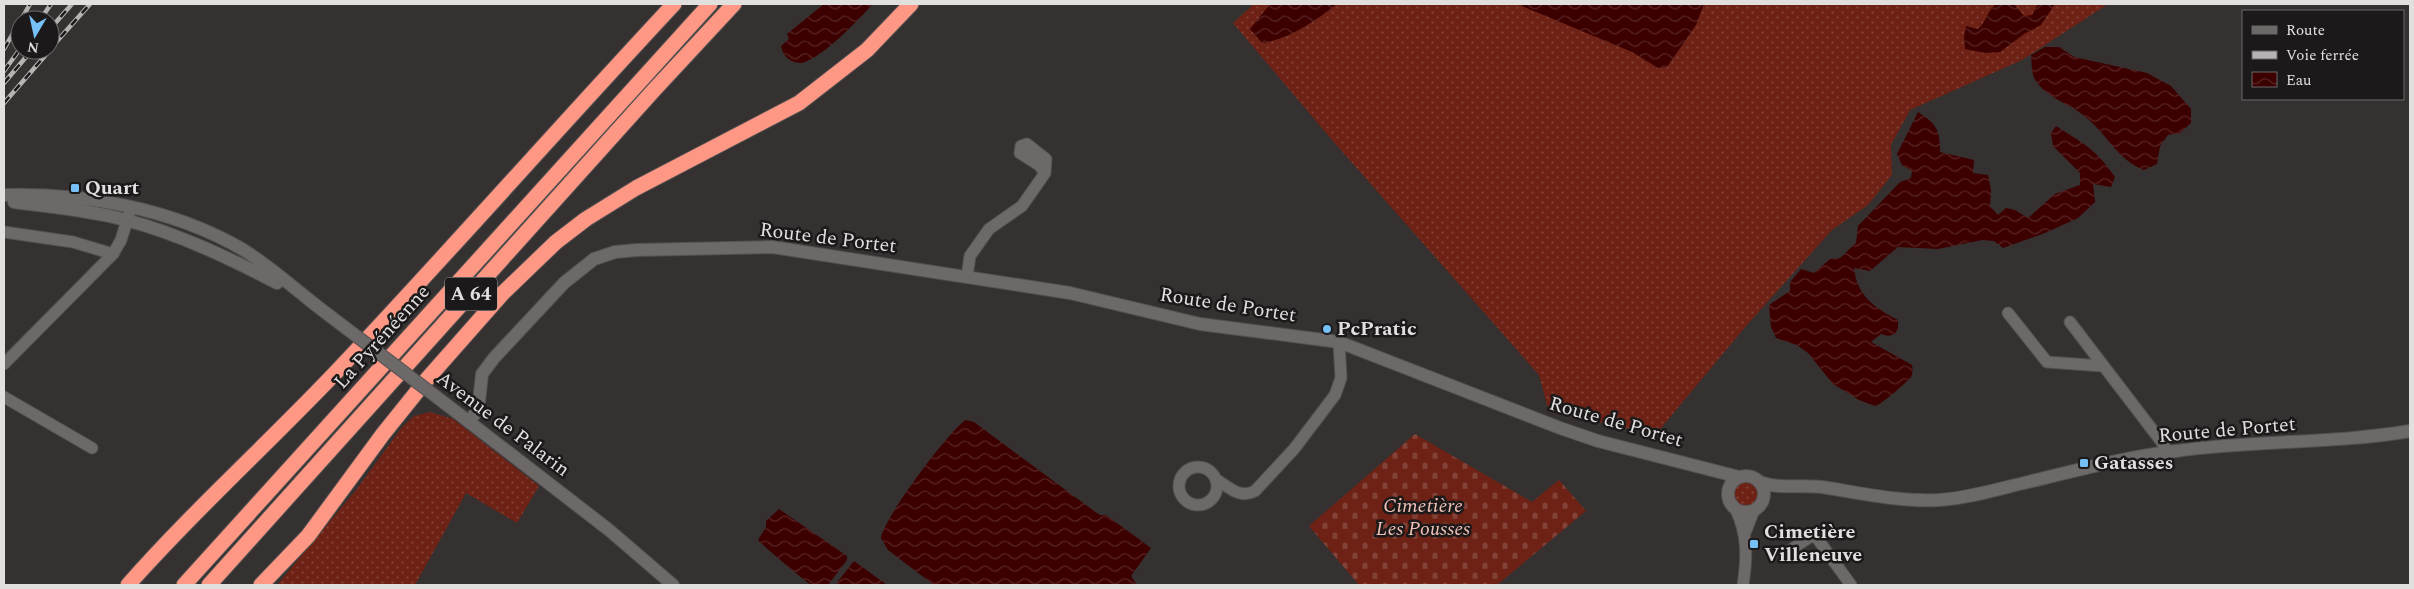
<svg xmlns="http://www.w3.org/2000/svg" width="2414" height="589" viewBox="0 0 2414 589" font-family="Spectral,serif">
  <defs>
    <pattern id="grass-dots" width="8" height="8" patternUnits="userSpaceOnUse" patternTransform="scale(1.25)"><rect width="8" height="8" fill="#6e2215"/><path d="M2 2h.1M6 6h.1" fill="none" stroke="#824237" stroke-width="1.8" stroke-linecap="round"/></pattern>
    <pattern id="cemetery-stones" width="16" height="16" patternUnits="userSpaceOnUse" patternTransform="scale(1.25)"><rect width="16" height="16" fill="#6e2215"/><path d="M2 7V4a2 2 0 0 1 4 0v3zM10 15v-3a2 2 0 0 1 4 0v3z" fill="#824237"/></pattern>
    <pattern id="water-waves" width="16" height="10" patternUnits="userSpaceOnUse" patternTransform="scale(1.25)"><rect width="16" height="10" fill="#3c0000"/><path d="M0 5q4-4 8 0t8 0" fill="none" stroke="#582525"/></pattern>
  </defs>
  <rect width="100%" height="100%" fill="#353130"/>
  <g fill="url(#grass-dots)">
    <polygon points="1254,4 2108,4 2022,60 1910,110 1891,145 1892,175 1868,205 1832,230 1746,326 1656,434 1549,412 1539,375 1332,140 1233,23"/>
    <polygon points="430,412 453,419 539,486 517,523 466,493 415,585 277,585 356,490 402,427 414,416"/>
    <circle cx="1746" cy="494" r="13"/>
  </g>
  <polygon fill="url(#cemetery-stones)" points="1415,434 1532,502 1559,480 1586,511 1497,585 1359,585 1309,526"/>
  <g fill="url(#water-waves)">
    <path d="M824,4H873C856,22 826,55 802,63C791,63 783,57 781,46L789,39L787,34Z"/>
    <path d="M1270,4H1337C1315,21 1290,39 1262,43L1250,29Z"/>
    <polygon points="1517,4 1704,4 1696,25 1667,67 1658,68 1632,52"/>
    <path d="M1996,4H2014L2024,16L2032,15L2038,4H2055L2041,25L2024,34L2000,52L1985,53L1965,49L1964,37L1966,26L1978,29C1987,21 1987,11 1996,4Z"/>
    <path d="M2045,47H2059L2074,57L2147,73L2171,86L2191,109V123L2180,133L2168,135L2160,146L2157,164L2144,170C2117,159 2109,137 2088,119C2072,104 2049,100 2036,81C2031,75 2032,63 2031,55Z"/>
    <path d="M1918,112C1937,124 1940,130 1940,152L1974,160L1973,173L1988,175L1991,190L1990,206L1998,215L2006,208L2015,210L2028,218L2055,194L2080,185V173L2053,146L2051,133L2056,126C2084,144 2096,149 2115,177L2111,187L2093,184L2095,202L2078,218L2045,233L2003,248L1994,241L1982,240L1938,249L1898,247L1870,271L1854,268C1857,296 1875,308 1898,320V328L1895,334L1888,336L1881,334L1871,342L1912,365C1913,368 1913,374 1911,377C1907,382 1881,405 1875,406L1859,400L1833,384L1808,353L1797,345L1776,338L1771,327L1769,305L1790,291V282L1801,269L1814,273L1830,259L1840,258L1856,243L1858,226L1900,182L1911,178L1912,171L1902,165L1897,154Z"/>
    <path d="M966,420L974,422L1094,511L1100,515H1106L1151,548L1131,576L1137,585H934L888,550L881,538C882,521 950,429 966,420Z"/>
    <path d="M779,509L847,556V560L828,585C823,585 817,586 812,585C808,584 761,544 758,540L766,527V521Z"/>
    <polygon points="854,561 887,585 835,585"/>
  </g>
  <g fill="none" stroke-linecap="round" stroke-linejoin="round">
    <defs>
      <g id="street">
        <polyline points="4,232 73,242 113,254"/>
        <polyline points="967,276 970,256 989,229 1022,206 1045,173 1046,159 1027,144 1021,146 1020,153 1039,165 1045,173"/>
        <polyline points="2008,313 2047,362 2103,366"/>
        <polyline points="2070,322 2164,445 2167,452"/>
        <polyline points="4,364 113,254 121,240 130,211"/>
        <polyline points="4,397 92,448"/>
        <circle cx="1198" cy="486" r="19"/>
        <path d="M1217,480C1230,488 1240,499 1255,491L1294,449L1335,395L1341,378L1339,342"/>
        <path d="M1736,510C1748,535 1747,559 1743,585"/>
        <polyline points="1745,533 1754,510"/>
        <polyline points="1789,551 1814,534 1851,585"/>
      </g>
      <g id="secondary">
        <path d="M4,195C84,193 171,208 242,249C273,268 300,294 330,316"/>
        <path d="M14,202C51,207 89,210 126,220C179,234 229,258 277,283"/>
        <polyline points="455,411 609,530 673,585"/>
        <polyline points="469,422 476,412 479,402 482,374 494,358 564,283 594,259 615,252 637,250 772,247 1070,293 1200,324 1339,342 1560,428 1598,441 1739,477"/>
        <circle cx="1746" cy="494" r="18"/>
        <path d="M1759,482C1783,490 1798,484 1822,487C1860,493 1900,502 1939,500C1969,498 1998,489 2028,482C2077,470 2126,457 2176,451C2254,440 2333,444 2410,431"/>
      </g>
      <g id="highway">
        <path d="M128,585C194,510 269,443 338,370C452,249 561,125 674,4"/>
        <polyline points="184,585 710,4"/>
        <polyline points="209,585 654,90 734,4"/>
        <polyline points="261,585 308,536 383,434 428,378 503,293 556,242 586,219 636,188 799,103 867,50 911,4"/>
      </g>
    </defs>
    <use href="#street" stroke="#535050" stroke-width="13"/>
    <use href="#secondary" stroke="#535050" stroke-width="14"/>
    <use href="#highway" stroke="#535050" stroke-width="17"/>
    <use href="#street" stroke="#6d6968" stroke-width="11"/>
    <use href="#secondary" stroke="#6d6968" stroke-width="12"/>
    <use href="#highway" stroke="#fe9884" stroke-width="15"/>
    <defs>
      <g id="rail">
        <polyline points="21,20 30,4"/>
        <polyline points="40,20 51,4"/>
        <polyline points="50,29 72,4"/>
        <polyline points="4,49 20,21"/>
        <polyline points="50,49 90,4"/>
        <polyline points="4,71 20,49"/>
        <polyline points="4,83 32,50"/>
        <polyline points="4,103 50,50"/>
      </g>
    </defs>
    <use href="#rail" stroke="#b6b3b3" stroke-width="4.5"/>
    <use href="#rail" stroke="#1b1919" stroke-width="2.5" stroke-dasharray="8" stroke-linecap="butt"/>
    <defs>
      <polyline id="secondary-bridge" points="330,316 455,411"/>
    </defs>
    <use href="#secondary-bridge" stroke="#535050" stroke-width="14" stroke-linecap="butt"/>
    <use href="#secondary-bridge" stroke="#6d6968" stroke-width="12"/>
  </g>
  <g fill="#76c0f7" stroke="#1b1919" stroke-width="2">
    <rect x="70" y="183" width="10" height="10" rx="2.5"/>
    <circle cx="1327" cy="329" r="5"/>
    <rect x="2079" y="458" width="10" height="10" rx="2.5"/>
    <rect x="1749" y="539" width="10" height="10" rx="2.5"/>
  </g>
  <g text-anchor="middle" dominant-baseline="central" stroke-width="5" stroke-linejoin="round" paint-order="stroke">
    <rect fill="#1b1919" stroke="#a6a4a4" stroke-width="1" x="445" y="277.5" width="52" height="33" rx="4"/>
    <g font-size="19" font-weight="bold" fill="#e2dfdf">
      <text x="471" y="294">A 64</text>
    </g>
    <g font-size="20" font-weight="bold" fill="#e2dfdf" stroke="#1b1919" text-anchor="start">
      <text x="85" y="188">Quart</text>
      <text x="1337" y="329">PcPratic</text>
      <text x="2094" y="463">Gatasses</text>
      <text x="1764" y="532">Cimetière<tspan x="1764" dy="23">Villeneuve</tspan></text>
    </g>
    <g font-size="20" fill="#e2dfdf" stroke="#1b1919">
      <text transform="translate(828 238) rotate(7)">Route de Portet</text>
      <text transform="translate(1228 305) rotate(9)">Route de Portet</text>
      <text transform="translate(382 337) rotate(-48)">La Pyrénéenne</text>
      <text transform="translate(1616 422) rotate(16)">Route de Portet</text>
      <text transform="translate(503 424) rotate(37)">Avenue de Palarin</text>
      <text transform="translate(2227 430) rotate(-5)">Route de Portet</text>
    </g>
    <g font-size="20" font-style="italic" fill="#f1c0b6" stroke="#1b1919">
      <text x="1423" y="506">Cimetière<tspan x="1423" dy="23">Les Pousses</tspan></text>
    </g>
  </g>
  <rect width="2414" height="589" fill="none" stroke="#e2dfdf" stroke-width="10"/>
  <rect x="2242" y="10" width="162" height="90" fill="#1b1919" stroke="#6b6868"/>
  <rect x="2252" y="26" width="25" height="8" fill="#6d6968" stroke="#6b6868"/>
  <text x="2286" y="35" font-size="15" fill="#e2dfdf">Route</text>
  <rect x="2252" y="51" width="25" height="8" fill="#b6b3b3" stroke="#6b6868"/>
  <text x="2286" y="60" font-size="15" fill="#e2dfdf">Voie ferrée</text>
  <rect x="2252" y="72" width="25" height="15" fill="url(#water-waves)" stroke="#6b6868"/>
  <text x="2286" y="85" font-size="15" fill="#e2dfdf">Eau</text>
  <g transform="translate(35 35) rotate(189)"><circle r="24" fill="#1b1919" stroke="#6b6868"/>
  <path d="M0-4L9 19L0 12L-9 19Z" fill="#76c0f7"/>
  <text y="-8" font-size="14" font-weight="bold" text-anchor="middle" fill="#e2dfdf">N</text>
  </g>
</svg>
